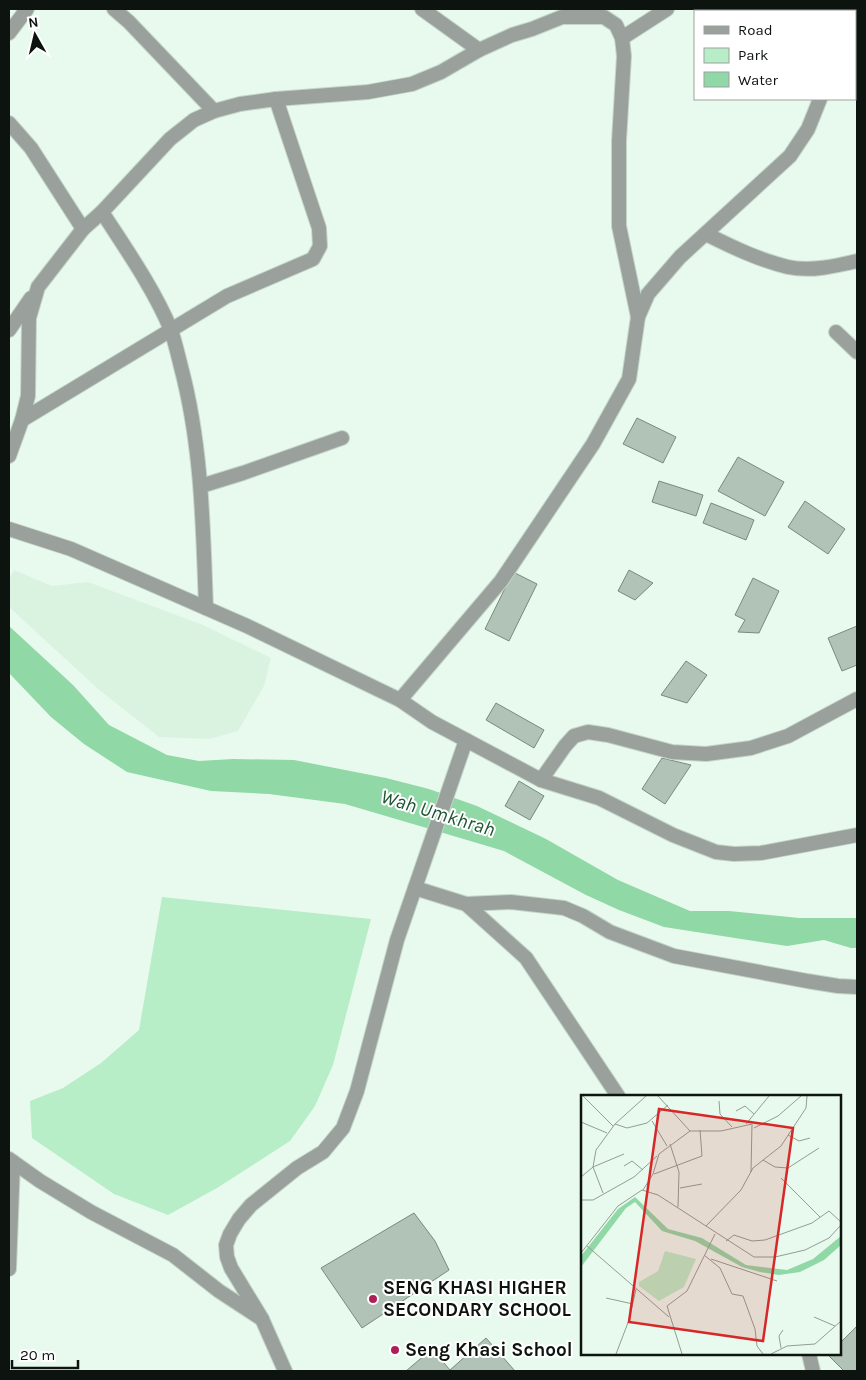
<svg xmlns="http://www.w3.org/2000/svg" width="866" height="1380" viewBox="0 0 866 1380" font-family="Karla,sans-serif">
  <rect width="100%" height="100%" fill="#e8faed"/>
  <polygon fill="#daf3e0" points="14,570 52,586 88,582 203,625 271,658 264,686 238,731 209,739 159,737 98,689 9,607 9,579"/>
  <polygon fill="#b8eec7" points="162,897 371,919 333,1065 315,1106 290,1141 217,1188 168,1215 114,1194 32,1138 30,1101 63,1088 101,1063 139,1030"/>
  <polygon fill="#90d8a6" points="9,626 73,685 109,725 167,755 199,761 233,759 294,760 386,778 429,789 477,806 546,839 618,880 690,911 729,911 799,918 857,918 857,948 851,948 824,940 787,946 664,927 619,910 586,895 504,851 413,824 345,804 269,794 211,791 127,772 84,744 51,717 9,673"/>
  <g fill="#b1c3b6" stroke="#798a7d">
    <polygon points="637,418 676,437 663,463 623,444"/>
    <polygon points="738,457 784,482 765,516 718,491"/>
    <polygon points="659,481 703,495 696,516 652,502"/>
    <polygon points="805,501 845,529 828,554 788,527"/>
    <polygon points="711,503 754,520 746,540 703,523"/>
    <polygon points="629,570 653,583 635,600 618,591"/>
    <polygon points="513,572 537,584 509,641 485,629"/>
    <polygon points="753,578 779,591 759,633 738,632 745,620 735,615"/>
    <polygon points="857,626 857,665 842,671 828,638"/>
    <polygon points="686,661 707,675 687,703 661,695"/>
    <polygon points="496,703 544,730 534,748 486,720"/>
    <polygon points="662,758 691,765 665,804 642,789"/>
    <polygon points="519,781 544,796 530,820 505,806"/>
    <polygon points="414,1213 435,1241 449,1270 362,1328 321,1268"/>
    <polygon points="857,1326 857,1371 844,1371 828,1355 840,1354 840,1343"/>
    <polygon points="486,1338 515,1371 406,1371 432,1349 450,1370"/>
  </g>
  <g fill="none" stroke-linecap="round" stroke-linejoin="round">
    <defs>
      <g id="minor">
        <polyline points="114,9 129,22 214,111"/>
        <polyline points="422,9 479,50"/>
        <polyline points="855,18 857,13"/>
        <polyline points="9,33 27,9"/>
        <polyline points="622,38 667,9"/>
        <polyline points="855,56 857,57"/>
        <polyline points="9,123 31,148 83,229"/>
        <path d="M102,212C126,249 154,289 171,330C175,342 178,355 181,367C202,446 203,527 206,608"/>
        <path d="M706,234C732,247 759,260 788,267C810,272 836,266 857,261"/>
        <polyline points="9,330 31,298"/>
        <polyline points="836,332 857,352"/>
        <polyline points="22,420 227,296 313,259 320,246 319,228 276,99"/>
        <polyline points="9,456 22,420 28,396 29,318 38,287 83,229 102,212 170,139 194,120 214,111 240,104 276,99 368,92 412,84 441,72 479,50 512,35 532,29 562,17 604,17 616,25 622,38 624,56 619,141 619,226 638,317"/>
        <polyline points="201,486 243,473 342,438"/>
        <polyline points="400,700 501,581 593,444 629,379 638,317 648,294 680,257 790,156 808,129 820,99"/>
        <polyline points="541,780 565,746 574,736 588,732 608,735 672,752 706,754 751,748 788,736 857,699"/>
        <polyline points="415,888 466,904 526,958 618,1096"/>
        <polyline points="466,904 511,902 564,908 583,916 610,932 674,956 807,981 838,986 857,987"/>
        <polyline points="9,1159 40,1181 91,1212 173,1255 219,1291 262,1319"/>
        <polyline points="9,1269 13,1162"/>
        <polyline points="809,1354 813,1371"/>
      </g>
      <g id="tertiary">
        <polyline points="9,529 71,549 247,626 400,700 432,722 541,780 599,798 673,835 716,852 734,854 761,853 857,835"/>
        <polyline points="285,1371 262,1319 231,1268 227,1257 226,1245 230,1234 239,1219 251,1205 297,1168 323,1152 343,1128 357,1091 397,940 466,740"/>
      </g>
    </defs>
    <use href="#minor" stroke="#c5d5c9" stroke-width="16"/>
    <use href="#tertiary" stroke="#c5d5c9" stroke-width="16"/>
    <use href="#minor" stroke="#9aa19c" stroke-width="14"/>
    <use href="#tertiary" stroke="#9aa19c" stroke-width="14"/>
  </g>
  <g fill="#ae1f57" stroke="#fff" stroke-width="2">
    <circle cx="373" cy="1299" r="5"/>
    <circle cx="395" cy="1350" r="5"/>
  </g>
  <g text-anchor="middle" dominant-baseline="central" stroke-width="4" stroke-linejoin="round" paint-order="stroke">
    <g font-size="19" font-weight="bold" fill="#0d130e" stroke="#fff" text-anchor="start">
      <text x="383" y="1288">SENG KHASI HIGHER<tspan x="383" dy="22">SECONDARY SCHOOL</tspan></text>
      <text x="405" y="1350">Seng Khasi School</text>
    </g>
    <g font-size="20" font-style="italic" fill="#1f5433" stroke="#fff">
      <text transform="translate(438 813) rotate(17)">Wah Umkhrah</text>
    </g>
  </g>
  <g transform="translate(581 1095)">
    <rect width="260" height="260" fill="#e8faed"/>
    <path d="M84,156L115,164L103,192L78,206L58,191V187L77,176Z" fill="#b8eec7"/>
    <path d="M54,102L87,134L121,143L165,170L206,175L232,164L260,141V150L243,165L219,177L198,180L179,177L161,172L114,146L81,136L54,107L45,113L0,172V161L37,114Z" fill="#90d8a6"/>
    <path fill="none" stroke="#909e94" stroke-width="1" d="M2,1L32,31M77,1L109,36M138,6L139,19L151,32M155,16L164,11L173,19M71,26L86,51M0,27L26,38M34,29L46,33L66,28L87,10M165,29L188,1M173,33L197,21L220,1M207,40L218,46L229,43M89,49L98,77L97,112M182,65L194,72L207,73L238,53M43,71L51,66L62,75M73,79L121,61L119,35M0,82L12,72L43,59M200,83L239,122M99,93L121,89M62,95L72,79L78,59L109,36H140L171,29L170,77M22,98L12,72L15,55L34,29L65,1M0,105H12L53,82L76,61M125,131L160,95L172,73L200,51L225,13L226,1M145,146L153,140L171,146L184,145L231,128L248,116L260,127M6,151L88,222M0,158L37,111L61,95L77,100L173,162H194L224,155L248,143L260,130M123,160L139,173L151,199L162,201L174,234L176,251L182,259M130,164L196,186M25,203L52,209M233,222L254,231M200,253L198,241L202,235M35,259L48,225L55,194M101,259L86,211L106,196L134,139M190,259L206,251L234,249L260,226"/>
    <path fill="#d62828" fill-opacity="0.15" stroke="#d62828" stroke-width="2.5" d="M78,14L212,33L182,246L48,227Z"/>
    <rect width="260" height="260" fill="none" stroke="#0d130e" stroke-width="2.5"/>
  </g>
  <rect width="866" height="1380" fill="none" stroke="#0d130e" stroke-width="20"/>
  <rect x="694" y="10" width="162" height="90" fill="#ffffff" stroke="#9ea19f"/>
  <rect x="704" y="26" width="25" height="8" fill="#9aa19c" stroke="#9ea19f"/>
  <text x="738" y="35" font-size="15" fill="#0d130e">Road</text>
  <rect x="704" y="48" width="25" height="15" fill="#b8eec7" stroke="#9ea19f"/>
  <text x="738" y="60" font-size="15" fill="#0d130e">Park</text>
  <rect x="704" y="72" width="25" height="15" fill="#90d8a6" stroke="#9ea19f"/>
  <text x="738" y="85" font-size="15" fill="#0d130e">Water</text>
  <g transform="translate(35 35) rotate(352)" stroke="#ffffff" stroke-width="4" paint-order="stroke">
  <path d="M0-4L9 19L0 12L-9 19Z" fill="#0d130e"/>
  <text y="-8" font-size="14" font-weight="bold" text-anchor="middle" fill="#0d130e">N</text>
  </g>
  <path d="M12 1360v8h66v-8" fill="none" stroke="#0d130e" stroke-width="2.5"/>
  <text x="20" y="1360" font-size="15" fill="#0d130e" stroke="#ffffff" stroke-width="4" paint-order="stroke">20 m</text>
</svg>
